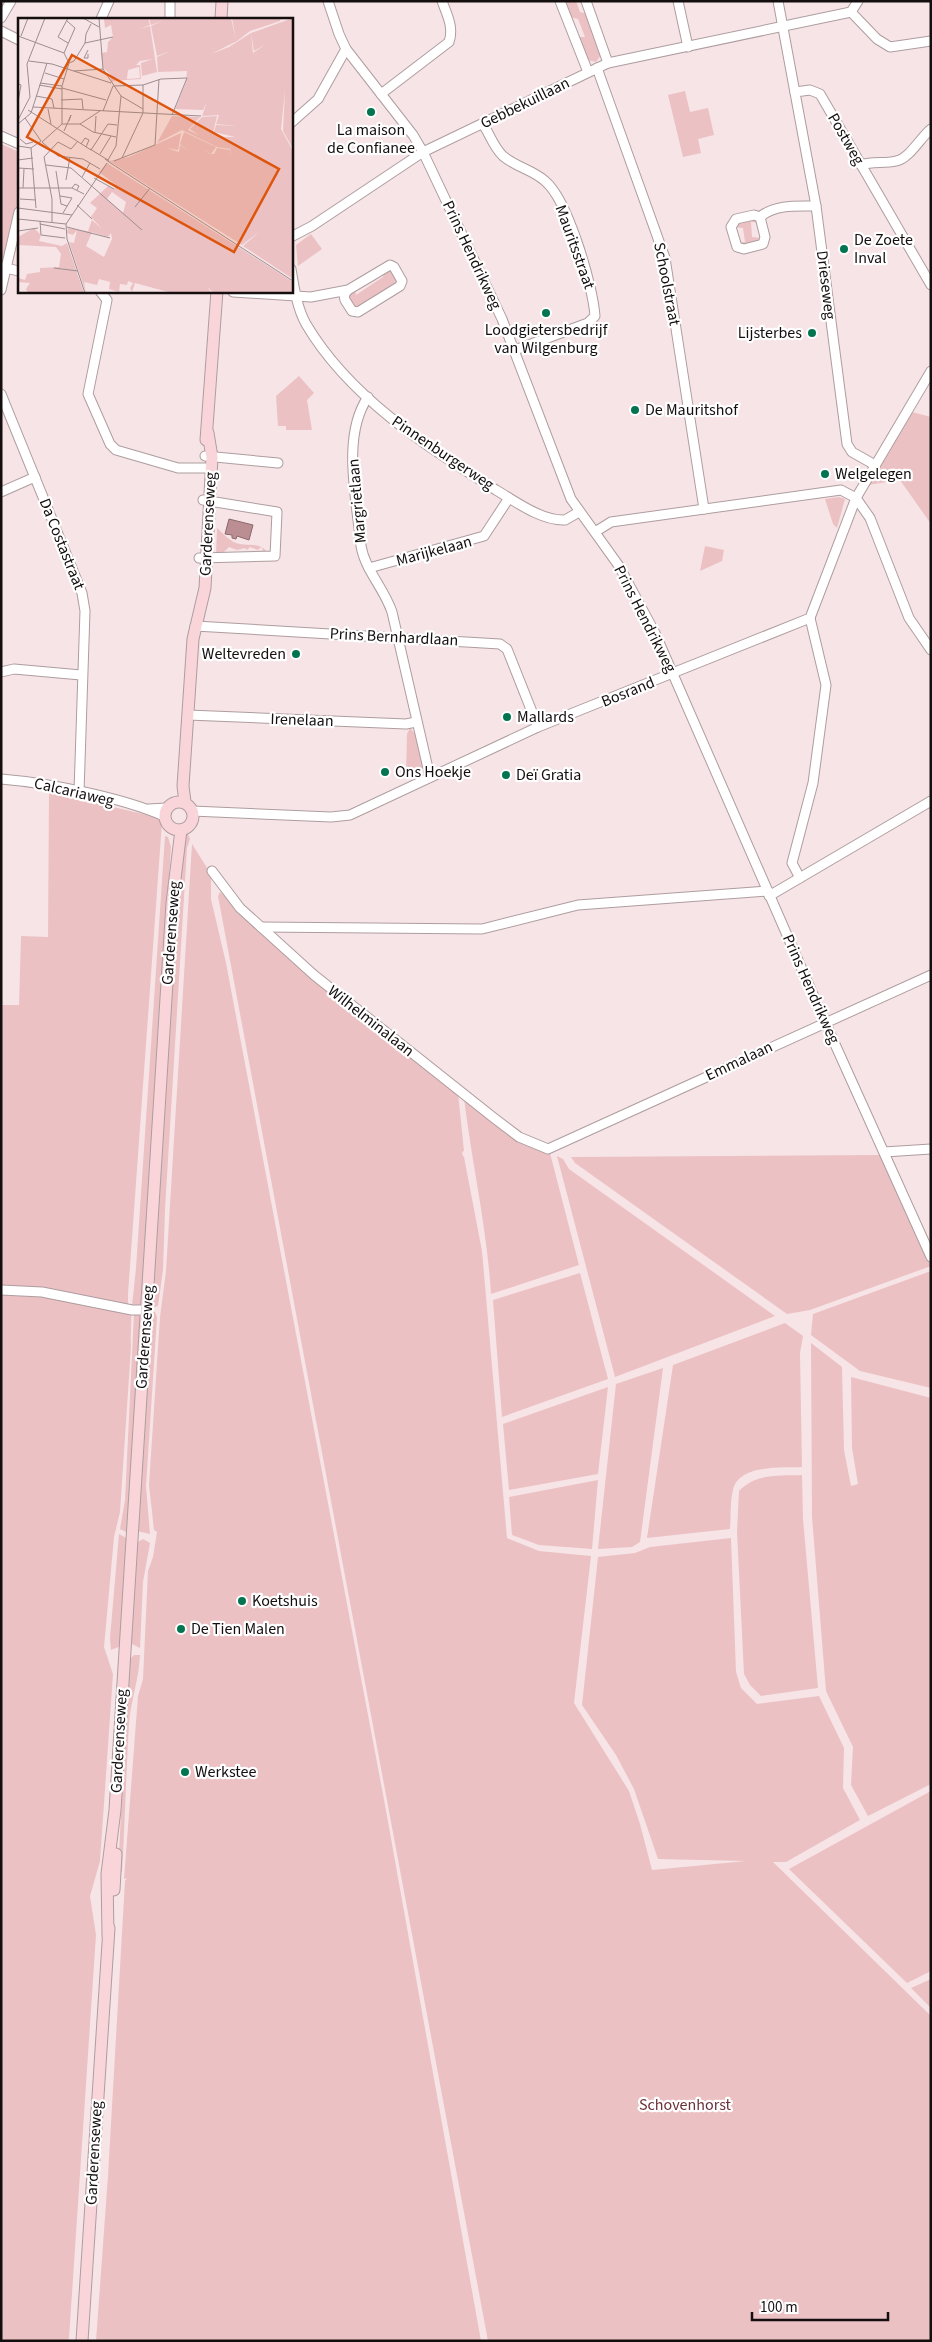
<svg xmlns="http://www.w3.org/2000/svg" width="932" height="2342" viewBox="0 0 932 2342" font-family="'Source Sans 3',sans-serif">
  <rect width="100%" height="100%" fill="#f7e4e6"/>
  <g fill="#ebc1c4">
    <polygon points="564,1 576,1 580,12 588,14 601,55 596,62 588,60 578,37 585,37 578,19 570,17"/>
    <polygon points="685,91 690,112 708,108 714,135 698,139 701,153 683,157 668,95"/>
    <polygon points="1,144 19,152 19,198 6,255 1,261"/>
    <polygon points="756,219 759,223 751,222 752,237 761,238 761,240 742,245 737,242 745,242 743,228 734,227 736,223"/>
    <polygon points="311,234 322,249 298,266 296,245"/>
    <polygon points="390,268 398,280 397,284 356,309 348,300 349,293 355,289 356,295 383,277 385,270"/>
    <polygon points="299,376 314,393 307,400 312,430 286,430 286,426 278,426 276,396"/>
    <polygon points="912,412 931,417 931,524 900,480 868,485"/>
    <polygon points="839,497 845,499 837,528 833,524 825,499"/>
    <path d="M217,528C223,533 228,540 236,543C248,547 258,541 267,552H261L263,550L261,547L258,550L250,547L247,550L245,548L237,550L229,547L221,555H216Z"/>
    <polygon points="705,546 724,550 722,561 700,571"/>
    <polygon points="410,728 417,736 424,769 408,778 406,776 407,734"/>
    <path d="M49,792L156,817L162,822L128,1294V1312L131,1313C132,1324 130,1336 131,1347L120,1512L114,1537L104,1647L113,1674L100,1861L90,1896L96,1935L69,2338L68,2341H1V1005H19L21,936L48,937Z"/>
    <polygon points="187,831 190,839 187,848 165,1209 163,1270 158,1306 151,1308 178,892"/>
    <polygon points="165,836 168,837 171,847 146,1228 143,1304 138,1307 132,1306 136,1268"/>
    <polygon points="192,844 211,874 211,899 226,963 385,1805 481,2341 96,2341 108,2176 125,1881 127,1878 124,1879 138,1696 143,1679 148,1571 153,1557 157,1532 154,1530 149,1485 160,1317 166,1271"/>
    <polygon points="220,892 458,1093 464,1151 462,1152 463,1156 464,1157 482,1251 507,1538 539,1551 591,1556 574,1703 629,1791 640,1824 652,1870 746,1861 658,1859 634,1789 616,1755 582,1705 598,1557 635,1553 650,1547 731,1538 736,1672 741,1688 757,1704 819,1696 844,1748 843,1788 860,1820 786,1862 773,1862 931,2016 931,2341 488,2341 218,896"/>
    <path d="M464,1098L517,1139L550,1153L579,1265L491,1294C487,1228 472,1164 464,1098Z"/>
    <polygon points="881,1155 931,1266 810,1310 787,1314 575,1163 571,1157"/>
    <polygon points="557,1156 563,1159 569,1169 775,1316 615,1377"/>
    <polygon points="931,1271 931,1388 860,1371 811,1335 813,1314"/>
    <polygon points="580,1273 608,1379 502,1417 493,1300"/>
    <polygon points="150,1311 155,1312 157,1317 146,1486 150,1534 137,1531"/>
    <polygon points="134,1313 142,1317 128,1533 120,1529 125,1500"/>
    <path d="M785,1323L803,1336L800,1353L802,1467C782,1468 739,1464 733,1490C730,1502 731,1516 730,1529L647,1538L673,1365Z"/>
    <polygon points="811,1343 842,1367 844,1450 851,1486 858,1484 852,1448 851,1377 931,1398 931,1784 868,1816 851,1785 853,1747 826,1691 812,1517"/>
    <polygon points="663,1368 640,1542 632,1547 598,1549 616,1384"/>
    <polygon points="608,1387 598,1474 509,1490 503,1424"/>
    <path d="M802,1475L803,1519L818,1688L761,1696L750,1685L744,1674L737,1532L739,1491C756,1473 779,1476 802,1475Z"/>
    <polygon points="598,1480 592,1549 539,1545 512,1535 509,1497"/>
    <polygon points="119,1534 128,1539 121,1646 111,1650 110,1638"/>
    <polygon points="143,1539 150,1543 143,1582 140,1648 130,1643 136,1543"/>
    <path d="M134,1655H140C139,1679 131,1700 129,1723C126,1773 125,1823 122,1872H118L129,1660Z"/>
    <polygon points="931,1791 931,1971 907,1983 789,1869"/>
    <polygon points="931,1979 931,2008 911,1988"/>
  </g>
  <polygon fill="#bb8e93" stroke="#89686b" points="229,519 253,525 249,540 237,536 236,539 232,538 232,535 225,534"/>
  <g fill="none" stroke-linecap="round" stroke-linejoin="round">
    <defs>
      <g id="minor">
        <polyline points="328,1 339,34 346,49 413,135 423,152 502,319 571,499 619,566 655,633 825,1022 931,1257"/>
        <polyline points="560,1 588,72"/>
        <polyline points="586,1 608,63"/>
        <polyline points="678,1 688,47"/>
        <polyline points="778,1 816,206 847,444 852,452 875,465"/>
        <polyline points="851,12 877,39 890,47 931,41"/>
        <polyline points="1,18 11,1"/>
        <polyline points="101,19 109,1"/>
        <polyline points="170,19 170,1"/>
        <polyline points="1,31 19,40"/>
        <polyline points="597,68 665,258 704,509"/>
        <polyline points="795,92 810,90 820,94 931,285"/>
        <path d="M381,94L449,42C454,27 447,15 442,1"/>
        <polyline points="291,123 318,99 346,49"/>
        <path d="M483,124C489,133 494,148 503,156C516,167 533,170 545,181C568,200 593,286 595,316L588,323L515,350"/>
        <polyline points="1,136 19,144"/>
        <path d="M861,165C873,161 884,164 896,161C909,159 920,138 931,129"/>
        <path d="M760,217L765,237L763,244L744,249L737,247L731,227L736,219L754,215L760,217C775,204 798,206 816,206"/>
        <polyline points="291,237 312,226 423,152 608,63 851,12 858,1"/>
        <polyline points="1,267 19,271"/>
        <path d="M291,269C294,287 297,308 306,324C349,397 426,446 496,490C515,501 541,521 565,520L579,512"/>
        <polyline points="1,290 19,212"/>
        <polyline points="100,291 107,300 88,394 110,444 116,450 178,468 211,468"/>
        <polyline points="233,292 311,297 348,290 390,265 394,267 402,281 400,286 358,312 352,311 345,300 344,295 348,290"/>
        <polyline points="1,394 82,593 85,611 79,792"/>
        <path d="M368,397C341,436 357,501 361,546C365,570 384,588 392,612L430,777"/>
        <polyline points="205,456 278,463"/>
        <polyline points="1,492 35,477"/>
        <polyline points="595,532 611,522 841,490 856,498 870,518 909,618 931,650"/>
        <polyline points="199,558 275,556 277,512 203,500"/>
        <polyline points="369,568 484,536 509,498"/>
        <polyline points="195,626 500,644 507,649 538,727"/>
        <polyline points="1,672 14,669 81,675"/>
        <polyline points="188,715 406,724 416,722"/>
        <path d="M1,779C49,783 120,797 164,816"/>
        <polyline points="149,809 166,808"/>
        <polyline points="192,811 331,817 350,815 538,727 810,618 856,498 931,371"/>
        <polyline points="212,871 240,908 314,975 494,1118 519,1137 548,1149 931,975"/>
        <polyline points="800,878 792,863 813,783 826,685 810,618"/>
        <polyline points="769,896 931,801"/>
        <polyline points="261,927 482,929 578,905 768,891"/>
        <polyline points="884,1152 931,1149"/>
        <polyline points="1,1290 42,1292 132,1310 147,1310"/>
      </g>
      <g id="secondary">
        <polyline points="221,19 222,1"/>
        <polyline points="206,440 217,291"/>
        <circle cx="179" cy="816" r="14"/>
        <polyline points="185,802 183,786 193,639 205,588 212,457 208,433"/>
        <polyline points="114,1890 116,1854"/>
        <polyline points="108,1936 107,1874 115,1810 172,903 181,830"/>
        <polyline points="82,2341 109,1928"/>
      </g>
    </defs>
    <use href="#minor" stroke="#ae9d9f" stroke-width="11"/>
    <use href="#secondary" stroke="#ae9d9f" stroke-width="13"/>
    <use href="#minor" stroke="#fff" stroke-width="9"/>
    <use href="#secondary" stroke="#f9d5da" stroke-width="11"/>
  </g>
  <g fill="#027550" stroke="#fff" stroke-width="2">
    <circle cx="371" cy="112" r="5"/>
    <circle cx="844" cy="249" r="5"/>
    <circle cx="546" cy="313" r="5"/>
    <circle cx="812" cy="333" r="5"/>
    <circle cx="635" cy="410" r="5"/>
    <circle cx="825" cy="474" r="5"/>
    <circle cx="296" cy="654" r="5"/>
    <circle cx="507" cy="717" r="5"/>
    <circle cx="385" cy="772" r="5"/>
    <circle cx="506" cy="775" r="5"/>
    <circle cx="242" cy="1601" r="5"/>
    <circle cx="181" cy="1629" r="5"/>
    <circle cx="185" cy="1772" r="5"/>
  </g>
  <g text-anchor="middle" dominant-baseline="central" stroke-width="4.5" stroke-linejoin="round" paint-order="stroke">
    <g font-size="16" fill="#140e0f" stroke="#fff">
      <text transform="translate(525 103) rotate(-26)">Gebbekuillaan</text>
      <text transform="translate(846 139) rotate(60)">Postweg</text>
      <text transform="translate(575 247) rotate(70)">Mauritsstraat</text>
      <text transform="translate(472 255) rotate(65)">Prins Hendrikweg</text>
      <text transform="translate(667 284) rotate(79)">Schoolstraat</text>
      <text transform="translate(826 285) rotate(83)">Drieseweg</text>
      <text transform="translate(443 453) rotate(34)">Pinnenburgerweg</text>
      <text transform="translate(357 501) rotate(-95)">Margrietlaan</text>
      <text transform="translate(208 524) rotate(-87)">Garderenseweg</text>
      <text transform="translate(62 544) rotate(68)">Da Costastraat</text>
      <text transform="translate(434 551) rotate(-15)">Marijkelaan</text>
      <text transform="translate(645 619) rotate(63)">Prins Hendrikweg</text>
      <text transform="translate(394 637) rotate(3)">Prins Bernhardlaan</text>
      <text transform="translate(628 692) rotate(-22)">Bosrand</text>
      <text transform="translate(302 720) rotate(2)">Irenelaan</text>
      <text transform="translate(74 792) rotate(13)">Calcariaweg</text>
      <text transform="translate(171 933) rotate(-86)">Garderenseweg</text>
      <text transform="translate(811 989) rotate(66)">Prins Hendrikweg</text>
      <text transform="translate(371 1021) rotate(38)">Wilhelminalaan</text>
      <text transform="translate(739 1061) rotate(-25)">Emmalaan</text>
      <text transform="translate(145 1337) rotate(-86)">Garderenseweg</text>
      <text transform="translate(119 1741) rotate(-87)">Garderenseweg</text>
      <text transform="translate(94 2153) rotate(-87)">Garderenseweg</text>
    </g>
    <g font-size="16" fill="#140e0f" stroke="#fff" text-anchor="start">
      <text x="371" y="130" text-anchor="middle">La maison<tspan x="371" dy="18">de Confianee</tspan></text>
      <text x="854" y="240">De Zoete<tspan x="854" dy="18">Inval</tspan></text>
      <text x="546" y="330" text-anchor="middle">Loodgietersbedrijf<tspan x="546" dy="18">van Wilgenburg</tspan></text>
      <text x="802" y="333" text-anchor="end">Lijsterbes</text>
      <text x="645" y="410">De Mauritshof</text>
      <text x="835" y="474">Welgelegen</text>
      <text x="286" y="654" text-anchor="end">Weltevreden</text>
      <text x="517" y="717">Mallards</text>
      <text x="395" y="772">Ons Hoekje</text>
      <text x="516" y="775">Deï Gratia</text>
      <text x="252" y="1601">Koetshuis</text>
      <text x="191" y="1629">De Tien Malen</text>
      <text x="195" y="1772">Werkstee</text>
    </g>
    <g font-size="16" fill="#6c313a" stroke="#fff">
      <text x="685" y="2105">Schovenhorst</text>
    </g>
  </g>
  <g transform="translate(18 18)">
    <rect width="275" height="275" fill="#f7e4e6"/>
    <path d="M130,0L132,7L121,11L132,8L139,54L124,58L123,45L135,41L122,43L118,47H122L123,61L95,63L94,66L92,56L85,50L83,35L89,34L90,24L95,19L93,7L87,10L86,1ZM121,49L122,60L109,61L110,52ZM131,0H158L159,6L158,0H194V28V0H213L218,22L214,0H234L233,13L234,0H263L262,3L232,13L219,23L193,36L211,29L233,15L235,35L248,26L236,33L233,15L275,0V131L265,113L267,72L263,111L275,133V261L225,228L241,214L224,227L91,143L111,139L163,115L160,132L149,130L161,134L162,127L172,134L162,126L166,114L198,129L193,136L184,131L192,136H196L199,130L212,132L213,141L212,127V131L199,129L164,112L139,125L154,98L182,99L170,112L181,117L172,111L184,99L199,98L195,115L207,119H217L196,114L198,107L218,108L198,106L201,97L184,98L189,84L185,92L157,91L168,64L169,53L140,54L139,39L153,33L139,38L133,8L144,3L133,7ZM89,145L275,264V275H196L189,269L194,275H145L150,274L117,265L114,274L112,270L115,265L110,263L109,267L102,266L101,274L91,271L92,264L81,261L79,267L66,264L68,275L51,224L56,225L59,212L55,217L49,215L50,210L74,214L68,228L86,239L94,221L93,215L90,219L70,213L74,202L84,211L73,199L79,190L72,185L90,168L96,171L98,167L81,154ZM94,174L108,184L105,195L89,181ZM16,210L23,217L21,223L44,228L49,225L66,275H10L8,271L12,265L0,264V260L7,262L9,256L22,254V250L41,249L43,236L38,229L0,227V219Z" fill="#ebc1c4" fill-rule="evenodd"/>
    <path fill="none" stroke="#9c8e90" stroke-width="1" d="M65,0L81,9M81,0L85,51L103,78L98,128L90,142M0,18L46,35L51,45L44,68V106L24,124L40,138L65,141L82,151M3,18L10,0M50,25L40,19L50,0M67,25L68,16L73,6M46,35L57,10L49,3M70,36V40H66L70,32M11,43L34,46L93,65M51,45L56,43L67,25L95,19M9,46L27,0M56,53L85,51M27,55L46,61M22,65L44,68M0,66L3,67L0,84M21,67L44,71M125,67V95M44,70L88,82M18,78L34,81L36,90M103,78L125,91M43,82L64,81L65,91M15,89L183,98M30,91L33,106M10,92L73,132M85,93L95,68L125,67L143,61L169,60L154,97M0,102L12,79L9,46M0,106L13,95L29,45M44,106H62L82,93M62,106L75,114L98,119M46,113L53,97L51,103M77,114L78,98M2,121L8,126L15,124M63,126L67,120L71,122L68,129M0,128L13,130L23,123L7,100M13,130L18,190M72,131L90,142L91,144L87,141M73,132L90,106L99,107M82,136L93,118M104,140L125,95M0,142L15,140M96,143L137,127L141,61M91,144L275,263M28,147L53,150L124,212M0,150L16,151M38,153L43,186L49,188M64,159L72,145M76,160L96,171M48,162L52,139M0,170H54M5,170L6,151M59,172L61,168L57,166L54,170L66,176M42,178L54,180L45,195M2,181L18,182M59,187L74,201M117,189L132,170M0,190L54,197M0,201L48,206M22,203L23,217L47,220M34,204V181L26,139L40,124L53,131L60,123M22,206L47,211M48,206L89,145M48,206L49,221L67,275M49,209L92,220M0,213L20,210M36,250L60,253"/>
    <path fill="#dd550c" fill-opacity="0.15" stroke="#dd550c" stroke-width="2.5" d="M54,37L261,151L216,234L9,119Z"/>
    <rect width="275" height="275" fill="none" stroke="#140e0f" stroke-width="2.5"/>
  </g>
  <rect width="932" height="2342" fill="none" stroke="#140e0f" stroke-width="5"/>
  <path d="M752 2312v8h136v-8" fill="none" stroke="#140e0f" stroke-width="2.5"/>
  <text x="760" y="2312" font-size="15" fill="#140e0f" stroke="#ffffff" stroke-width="4" paint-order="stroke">100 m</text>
</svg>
